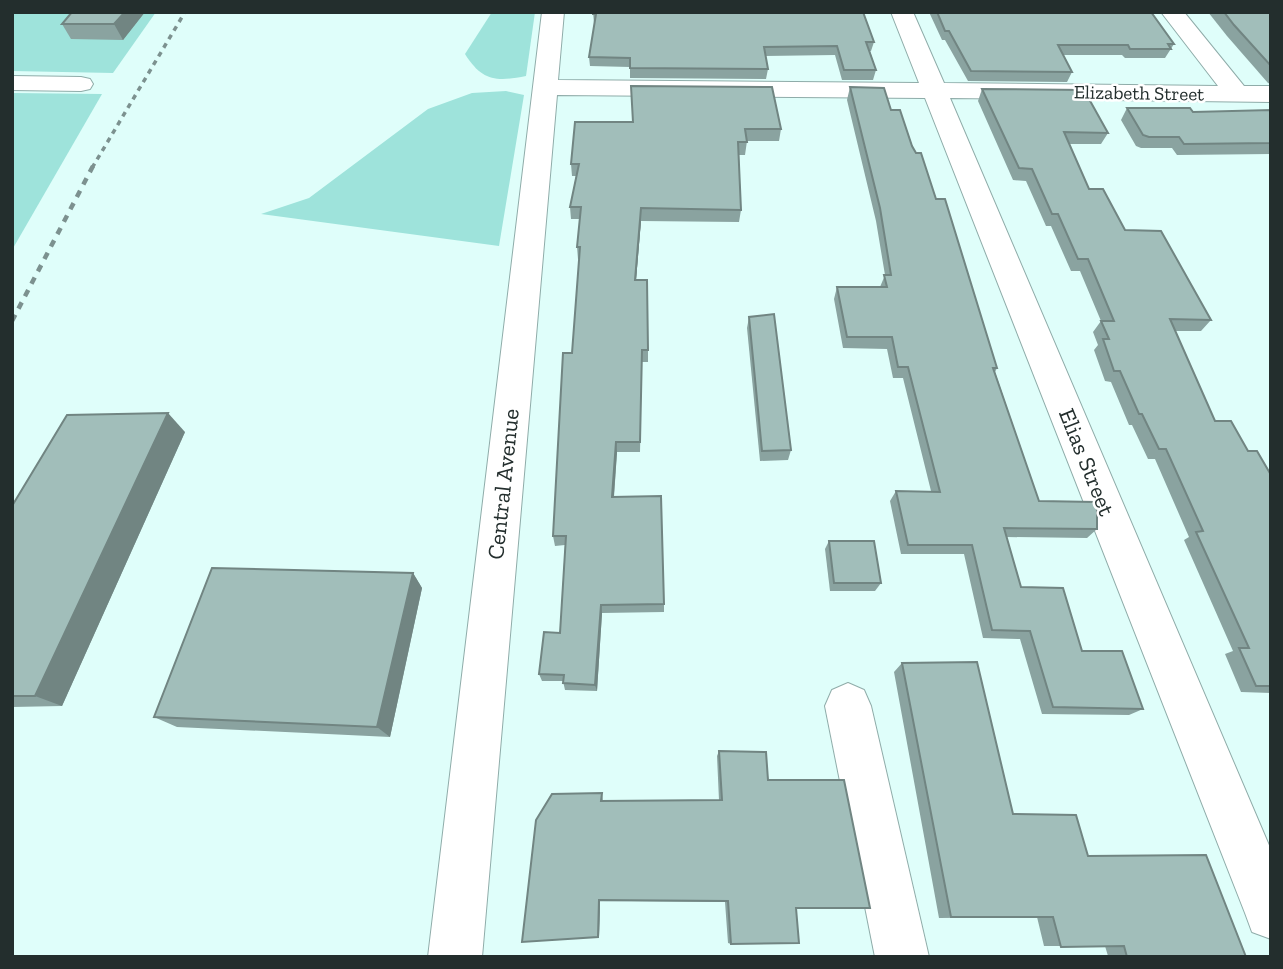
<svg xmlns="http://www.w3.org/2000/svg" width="1283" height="969" viewBox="0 0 1283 969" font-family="'Zilla Slab',serif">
  <rect width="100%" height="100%" fill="#dffefa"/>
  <g fill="#9ee3db">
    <polygon points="12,12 156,12 113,73 12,71"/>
    <path d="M492,12H535L526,76C496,82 482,81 465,54Z"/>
    <polygon points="506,91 524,95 499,246 261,214 309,198 428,109 472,93"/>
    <polygon points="12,93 102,94 12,250"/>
  </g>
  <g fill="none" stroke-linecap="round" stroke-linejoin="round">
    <defs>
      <g id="minor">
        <polygon points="542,12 564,12 558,80 919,83 891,12 913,12 944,83 1218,86 1161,12 1184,12 1244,86 1271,86 1271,102 950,98 1271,850 1271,939 1252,932 1245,913 925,98 557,95 482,957 428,957"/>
        <polygon points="12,76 81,77 90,79 93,84 90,89 81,91 12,90"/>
        <polygon points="848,683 864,690 871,706 929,957 875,957 825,706 832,690"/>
      </g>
    </defs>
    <use href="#minor" stroke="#8faca9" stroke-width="2"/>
    <use href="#minor" fill="#fff" fill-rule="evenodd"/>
    <polyline stroke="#7c918f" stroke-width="3.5" stroke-dasharray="5 5" stroke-linecap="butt" points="92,168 185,12"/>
    <polyline stroke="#7c918f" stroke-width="4.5" stroke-dasharray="7 7" stroke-linecap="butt" points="12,321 93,166"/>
  </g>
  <g fill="#8aa3a0">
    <polygon points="72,12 145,12 123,40 71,39 62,24"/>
    <polygon points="593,12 874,42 871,51 870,51 876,70 873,80 842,80 835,55 765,56 768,69 766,79 630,78 630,67 590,66 589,57 595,23 594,23"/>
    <polygon points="929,12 1151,12 1174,44 1165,58 1125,58 1122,55 1063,55 1072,72 1067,82 968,81 945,40 942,40"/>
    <polygon points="1208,12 1271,12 1271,84 1268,83 1227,36"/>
    <polygon points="631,86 781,129 779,141 747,141 745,155 739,155 741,210 739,222 641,221 636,280 648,350 648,362 642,362 640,452 617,452 614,497 664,604 664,612 602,613 597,691 565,690 563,681 542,681 539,674 560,633 565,545 555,546 553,536 572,353 579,259 578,259 577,247 580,219 571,219 570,207 576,176 572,176 571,164 633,122"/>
    <polygon points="850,87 891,110 912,146 936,199 997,368 995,372 1039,501 1097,529 1087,538 1007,537 1021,587 1082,651 1143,709 1129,715 1042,714 1020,639 983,638 964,554 901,554 890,501 896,491 931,491 903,378 893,378 887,349 843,348 834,299 837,287 880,287 885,275 876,221 847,100"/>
    <polygon points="982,89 1108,133 1101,144 1069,144 1089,189 1125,230 1211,320 1201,331 1175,331 1215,421 1248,451 1271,475 1271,693 1241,692 1225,654 1233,651 1184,540 1189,537 1155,459 1148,459 1132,425 1129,425 1111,382 1105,381 1094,350 1098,345 1093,332 1101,321 1080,271 1071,271 1051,226 1046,226 1026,181 1013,180 978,101"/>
    <polygon points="1127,108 1193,112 1271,110 1271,154 1177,155 1172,148 1141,148 1136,146 1121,120"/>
    <polygon points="749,317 791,450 788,460 760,461 747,328"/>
    <polygon points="185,432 62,706 12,707 12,506"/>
    <polygon points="829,541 881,583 875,591 830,591 825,549"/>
    <polygon points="413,573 422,588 390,737 177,727 154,717"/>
    <polygon points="902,663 1013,814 1088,856 1173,956 1108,956 1105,946 1044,946 1037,917 939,918 894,672"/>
    <polygon points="719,751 768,780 870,908 796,909 731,944 728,943 725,902 600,901 599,937 522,942 602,793 603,801 719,800 717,756"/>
  </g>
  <g fill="#718582">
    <polygon points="125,12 145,12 123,40 114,24"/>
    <polygon points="641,208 641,221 635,292 635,280"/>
    <polygon points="168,413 185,432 62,706 35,696"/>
    <polygon points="616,442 617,452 613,507 612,497"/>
    <polygon points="413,573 422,588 390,737 377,727"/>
    <polygon points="601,605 602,613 597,691 595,685"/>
    <polygon points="599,900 600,901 599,937 598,937"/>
  </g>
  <g fill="#a1beba" stroke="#718582" stroke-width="2">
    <polygon points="72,12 125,12 114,24 62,24"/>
    <polygon points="593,12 863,12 874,42 866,42 876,70 844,70 837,46 764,47 768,69 630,68 630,58 589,57 596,14 593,14"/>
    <polygon points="937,12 1151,12 1174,44 1168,44 1171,49 1130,49 1128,45 1058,45 1072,72 971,71 949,31 945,31"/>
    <polygon points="1224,12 1271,12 1271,66 1234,25"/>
    <polygon points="631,86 772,87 781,129 745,129 747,142 738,142 741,210 641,208 635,280 647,280 648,350 642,350 640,442 616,442 612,497 661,496 664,604 601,605 595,685 563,683 564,675 539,674 544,632 560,633 566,536 553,536 563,353 572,353 580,247 577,247 581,207 570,207 579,164 571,164 575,122 633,122"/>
    <polygon points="850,87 884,88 891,110 900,110 912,146 916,153 921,153 936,199 945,199 997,368 993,368 1039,501 1095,502 1097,508 1097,529 1004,528 1021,587 1063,588 1082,651 1122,651 1143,709 1053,707 1030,631 992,630 972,545 908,545 896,491 940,492 908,367 898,367 892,337 847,337 837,287 887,287 884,275 891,275 880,208"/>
    <polygon points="982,89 1084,90 1108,133 1064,132 1089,189 1103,189 1125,230 1161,231 1211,320 1170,319 1215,421 1231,421 1248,451 1257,451 1271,475 1271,686 1256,686 1239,648 1249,648 1196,532 1203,531 1166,449 1159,449 1142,414 1139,414 1120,371 1114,371 1103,339 1109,339 1101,321 1114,321 1088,259 1078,259 1058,214 1052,214 1032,169 1019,168"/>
    <polygon points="1127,108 1190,108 1193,112 1271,110 1271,143 1184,144 1179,137 1149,137 1143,135"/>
    <polygon points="774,314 791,450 762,451 749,317"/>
    <polygon points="168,413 35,696 12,696 12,506 67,415"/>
    <polygon points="829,541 874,541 881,583 834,583"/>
    <polygon points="212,568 413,573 377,727 154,717"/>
    <polygon points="977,662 1013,814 1076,815 1088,856 1206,855 1246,957 1127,957 1124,946 1061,947 1053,917 951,917 902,663"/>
    <polygon points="719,751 766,752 768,780 844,780 870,908 796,908 799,943 731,944 728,901 599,900 598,937 522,942 536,820 552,794 602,793 601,801 722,800"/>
  </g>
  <g text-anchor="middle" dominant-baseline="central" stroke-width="5" stroke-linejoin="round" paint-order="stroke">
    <g font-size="19" fill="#232e2d" stroke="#fff">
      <text transform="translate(1139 93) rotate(1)">Elizabeth Street</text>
    </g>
    <g font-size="23" fill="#232e2d" stroke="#fff">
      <text transform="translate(1087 462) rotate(68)">Elias Street</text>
      <text transform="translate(503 484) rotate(-84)">Central Avenue</text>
    </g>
  </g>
  <rect width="1283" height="969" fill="none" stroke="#232e2d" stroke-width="28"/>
</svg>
